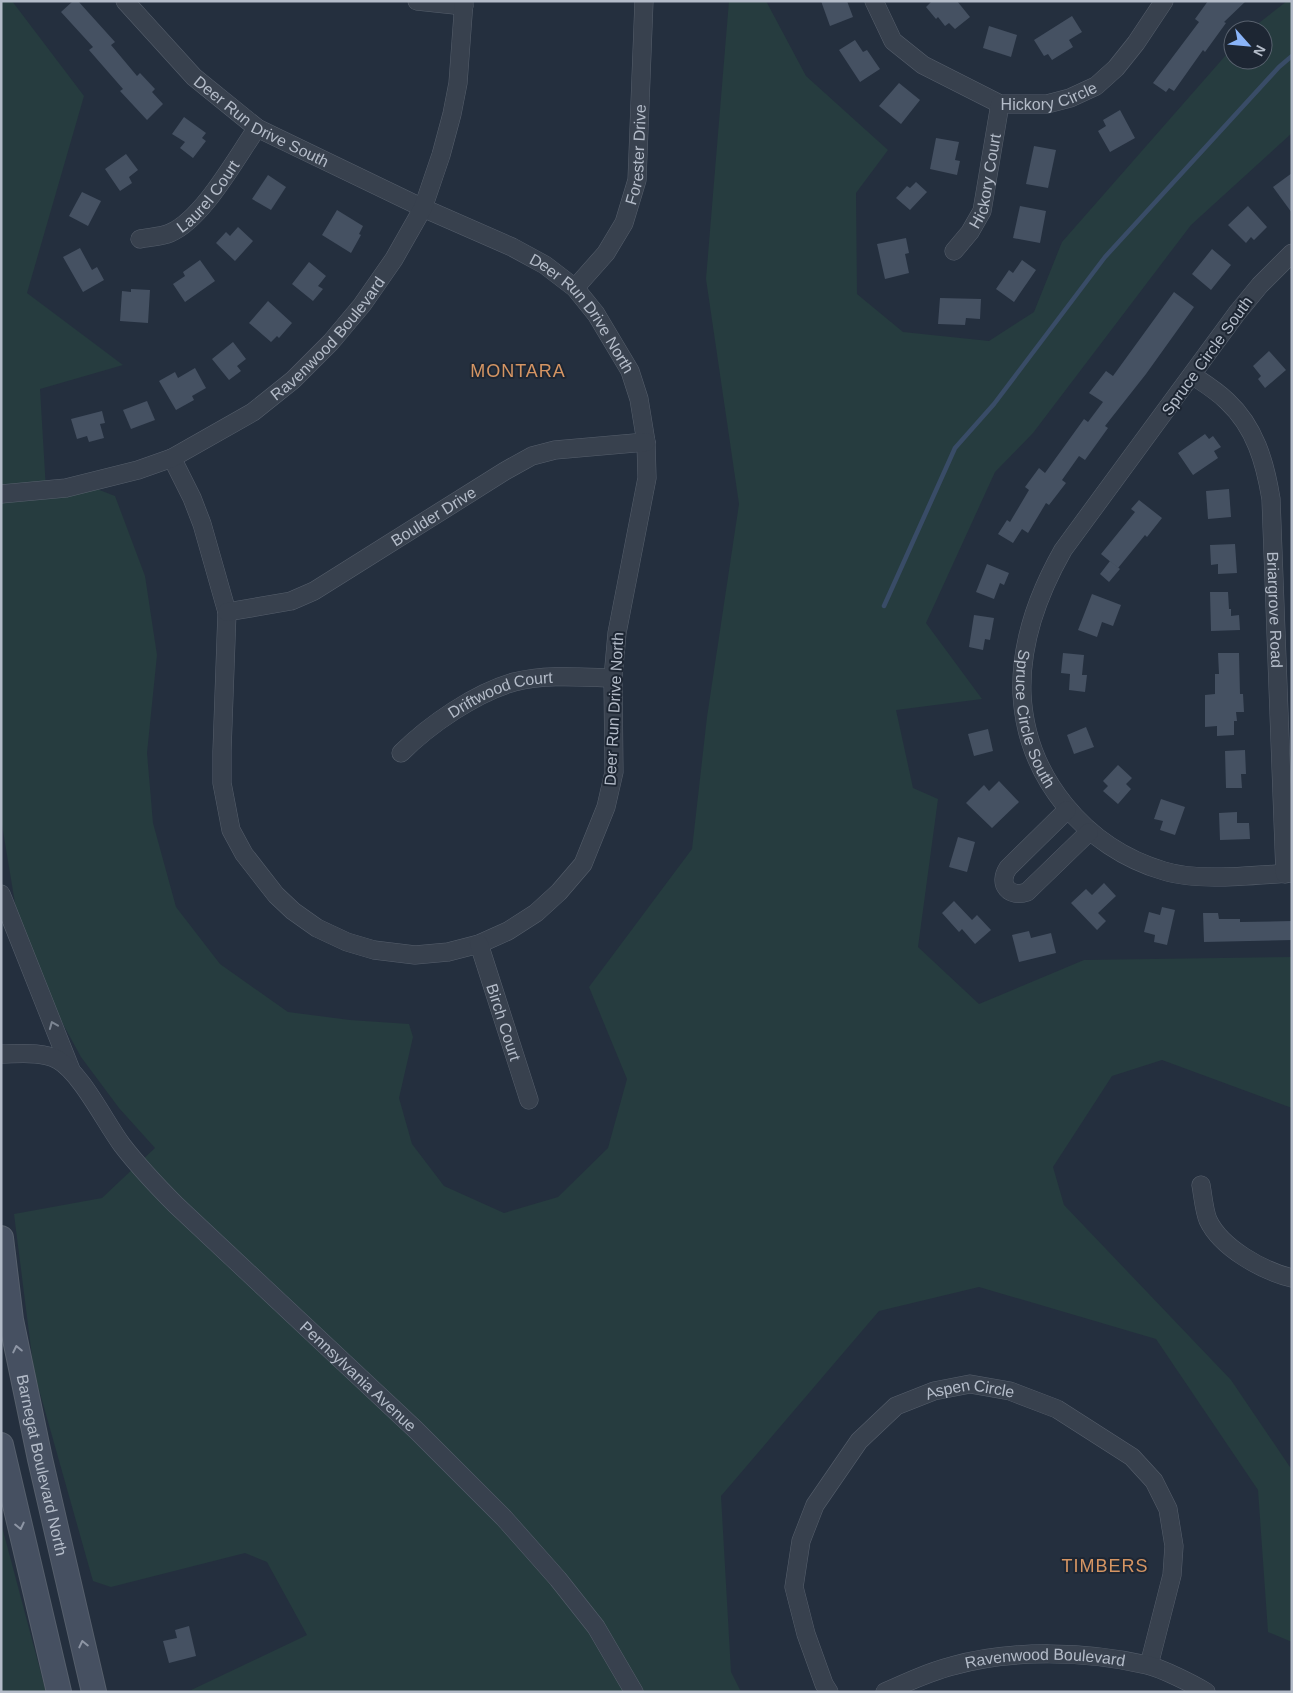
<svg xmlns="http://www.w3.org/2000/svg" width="1293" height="1693" viewBox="0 0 1293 1693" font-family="Helvetica,sans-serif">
  <rect width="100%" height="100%" fill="#242f3e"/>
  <g fill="#263c3f">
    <polygon points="1,1 12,1 84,96 27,293 123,365 40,389 46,490 89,486 115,496 145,576 157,655 147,753 153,823 176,907 220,964 288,1012 350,1020 409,1024 413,1037 399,1098 412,1144 444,1186 504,1213 558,1197 608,1148 627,1079 589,987 692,849 707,717 739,504 706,279 729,1 766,1 806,76 888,150 856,193 857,294 903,332 989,341 1034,312 1062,242 1233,47 1233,60 1263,60 1263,30 1250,30 1287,1 1292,1 1292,133 1191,225 1033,433 995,472 926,623 982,699 896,710 913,788 938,799 918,947 979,1004 1084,960 1292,957 1292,1108 1162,1060 1112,1076 1053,1167 1064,1205 1231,1380 1292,1470 1292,1642 1268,1632 1258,1490 1156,1339 979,1287 879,1311 721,1496 731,1672 741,1692 187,1692 307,1635 267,1562 245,1553 111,1587 93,1581 34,1372 14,1214 102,1198 155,1148 119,1108 81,1057 23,951 1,819"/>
    <polygon points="1,1523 46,1692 1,1692"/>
  </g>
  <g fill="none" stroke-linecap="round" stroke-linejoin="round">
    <polyline stroke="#394c67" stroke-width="4.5" points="884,606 955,448 994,404 1105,257 1279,67 1292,56"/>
  </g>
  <g fill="#455162">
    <polygon points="73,1 78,1 115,42 111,45 137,76 140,73 155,89 152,92 163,104 147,120 120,91 123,89 89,50 93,47 61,12"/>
    <polygon points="821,1 847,1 853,17 830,26"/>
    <polygon points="932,1 957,1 970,17 955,29 949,23 945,26 938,17 936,19 926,7"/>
    <polygon points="1208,1 1246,1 1224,22 1226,23 1205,52 1203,50 1174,91 1169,88 1166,92 1153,83 1199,22 1195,19"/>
    <polygon points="1072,16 1082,32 1069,40 1073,47 1052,60 1048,54 1044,56 1034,40"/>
    <polygon points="989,26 1017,35 1011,57 983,48"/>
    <polygon points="855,40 863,52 867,50 880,69 860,82 839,50"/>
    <polygon points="899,83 920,100 901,124 879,106"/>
    <polygon points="1120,110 1135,138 1110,152 1098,131 1106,126 1103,120"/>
    <polygon points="184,117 206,133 202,138 206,141 193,158 180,148 185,142 172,134"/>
    <polygon points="936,138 959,142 955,160 960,161 957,175 930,169"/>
    <polygon points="1034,146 1056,150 1048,188 1026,184"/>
    <polygon points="126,154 138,170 129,177 132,183 120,191 105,169"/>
    <polygon points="1292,173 1292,213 1273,187"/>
    <polygon points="268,175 286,187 271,210 252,199"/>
    <polygon points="916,182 927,192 910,210 896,198 907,186 910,188"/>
    <polygon points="82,192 101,201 88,226 69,216"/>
    <polygon points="1020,206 1046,211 1040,243 1013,238"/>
    <polygon points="1248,206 1267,227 1254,240 1251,237 1246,243 1228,225"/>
    <polygon points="337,210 363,226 359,234 361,235 351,253 322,235"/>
    <polygon points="238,227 253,241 235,261 216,243 226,232 230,236"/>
    <polygon points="906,238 909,253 905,254 909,273 885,279 877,244"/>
    <polygon points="80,248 92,270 97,267 104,280 83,292 63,257"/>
    <polygon points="1212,249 1231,265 1211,290 1192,274"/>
    <polygon points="200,260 215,281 185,302 173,284 185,276 183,272"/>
    <polygon points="1022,260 1036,270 1014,302 996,289 1009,270 1013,273"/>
    <polygon points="309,262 326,276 318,286 323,289 313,301 292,284"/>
    <polygon points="131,289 150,290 148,323 120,321 122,291 131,292"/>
    <polygon points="1174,292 1194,307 1146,374 1105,426 1108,428 1085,460 1079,456 1062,480 1066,483 1049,505 1046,503 1028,533 1022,529 1013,543 998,534 1007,520 1010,522 1029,490 1025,487 1039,468 1045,473 1084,419 1088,422 1103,402 1089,393 1106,371 1113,376"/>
    <polygon points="940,298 981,299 980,319 966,318 965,325 938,324"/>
    <polygon points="268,301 292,323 279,338 277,336 271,342 249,323"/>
    <polygon points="233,342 246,359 237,366 241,371 229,380 212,359"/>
    <polygon points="1269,351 1286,370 1265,388 1258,379 1261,376 1253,366"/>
    <polygon points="195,368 206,388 192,396 194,400 176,410 159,381 175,372 178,378"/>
    <polygon points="147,401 155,420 131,429 123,410"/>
    <polygon points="102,411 105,423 100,424 104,438 89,442 87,436 77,439 71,419"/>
    <polygon points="1205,434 1209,439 1213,436 1221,447 1214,451 1218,458 1193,475 1178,453"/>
    <polygon points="1229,489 1231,517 1208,519 1206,491"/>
    <polygon points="1139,500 1162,518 1147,537 1145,535 1118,568 1101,554 1135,512 1131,509"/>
    <polygon points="1235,544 1237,573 1218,574 1218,564 1211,565 1210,545"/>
    <polygon points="1110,561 1120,569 1109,582 1100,574"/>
    <polygon points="987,564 1009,573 1004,585 1000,583 994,599 976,592"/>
    <polygon points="1210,592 1228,592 1229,609 1231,609 1231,616 1239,615 1240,630 1211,631"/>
    <polygon points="1092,594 1121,605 1113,626 1102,622 1097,637 1078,630"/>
    <polygon points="974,615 994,618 990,640 985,639 983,650 969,647"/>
    <polygon points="1063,653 1084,655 1082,675 1087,675 1085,692 1069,690 1070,674 1061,673"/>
    <polygon points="1218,653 1239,653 1240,694 1243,694 1244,712 1236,712 1237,721 1234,721 1234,735 1217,736 1217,726 1205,727 1205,695 1215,694 1215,674 1219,674"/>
    <polygon points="1086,727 1094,747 1074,754 1067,735"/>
    <polygon points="988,729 993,751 974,756 968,734"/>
    <polygon points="1245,750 1246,774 1241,774 1242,788 1226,788 1225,751"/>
    <polygon points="1118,765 1132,778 1126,784 1131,789 1118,804 1103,791 1108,786 1103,781"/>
    <polygon points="999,781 1019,802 992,828 966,803 984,785 989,791"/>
    <polygon points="1161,799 1185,807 1175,835 1160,830 1163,821 1154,819"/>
    <polygon points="1237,812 1237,823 1249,823 1250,839 1220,840 1219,813"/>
    <polygon points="958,837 975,842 967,872 949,867"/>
    <polygon points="1104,883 1116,896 1098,913 1106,921 1097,930 1071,903 1086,889 1092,895"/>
    <polygon points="954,901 972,920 977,915 991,930 975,944 962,929 959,932 942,913"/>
    <polygon points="1162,907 1175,910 1167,945 1154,942 1155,935 1144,932 1149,912 1160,915"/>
    <polygon points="1203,913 1218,913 1219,919 1240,919 1240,922 1292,921 1292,940 1204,942"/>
    <polygon points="1029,931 1031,938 1051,933 1056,953 1019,962 1012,935"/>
    <polygon points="189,1626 196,1656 169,1663 163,1641 177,1638 175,1630"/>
  </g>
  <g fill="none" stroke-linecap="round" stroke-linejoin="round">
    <defs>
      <g id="street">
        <path id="s1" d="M125,1L194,77L257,128L423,208L512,247L545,265L575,288L596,314L630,371L639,399L646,442L647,478L617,633L613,678L614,772L606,807L583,864L559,892L536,913L508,931L479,944L448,952L415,955L374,950L347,942L317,928L293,911L276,895L244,854L231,830L222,783V751L227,612L202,524L192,498L172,458"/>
        <polyline points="417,1 464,6"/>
        <path id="s2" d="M874,1L893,41L923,65L1000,104H1047L1070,98L1096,86L1116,68L1136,43L1164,1"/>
        <path id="s3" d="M140,239C149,237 161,237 170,233C203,219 236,158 257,128"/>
        <path id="s4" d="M954,251L970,232L982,211L1000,104"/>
        <path id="s5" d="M1292,253L1260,285L1237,313L1063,550C1038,594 1020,642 1022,694C1026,777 1085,848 1164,871C1199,882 1254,875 1292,873"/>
        <path id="s6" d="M575,288L606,253L624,223L637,180L644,1"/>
        <path id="s7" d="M1192,375C1204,383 1217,391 1227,401C1255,427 1265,462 1271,499L1285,874"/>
        <path id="s8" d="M1,494L66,488L138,470L172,458L253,412L293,380L331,342L362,305L394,259L423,208L441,155L452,114L458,83L464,1"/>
        <path id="s9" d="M227,612L291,601L314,591L505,471L532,456L555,450L646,442"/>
        <path id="s10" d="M401,753C429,725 475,693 514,682C546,674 580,677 613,678"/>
        <path d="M1067,810L1008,868C997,885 1010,898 1027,892L1089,832"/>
        <polyline points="1,894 71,1070"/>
        <path id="s11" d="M479,944L529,1100"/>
        <path id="s12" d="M1,1054C18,1054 43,1051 58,1060C81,1073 105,1122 122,1145C139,1167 157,1186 176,1205L416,1430L504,1518L558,1579L596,1627L634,1692"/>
        <path d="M1201,1185C1203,1196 1204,1210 1208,1220C1221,1248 1263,1271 1292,1278"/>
        <path id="s13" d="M829,1692L824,1684L806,1634L794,1587L801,1541L815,1505L859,1441L896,1406L934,1391L970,1384L1010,1391L1057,1409L1132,1457L1154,1481L1168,1509L1174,1546L1172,1575L1149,1665"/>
        <path id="s14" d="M885,1692C907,1682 929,1672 952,1666C1011,1649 1088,1651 1147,1665C1161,1668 1193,1684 1206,1692"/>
      </g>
      <g id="secondary">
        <path id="s15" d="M1,1238L11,1320L40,1459L94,1692"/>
        <polyline points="1,1445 59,1692"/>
      </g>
    </defs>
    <use href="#street" stroke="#565f6c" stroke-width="19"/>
    <use href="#secondary" stroke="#565f6c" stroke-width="26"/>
    <use href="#street" stroke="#38414e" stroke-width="18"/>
    <use href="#secondary" stroke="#465061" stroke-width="24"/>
  </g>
  <defs><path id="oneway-chevron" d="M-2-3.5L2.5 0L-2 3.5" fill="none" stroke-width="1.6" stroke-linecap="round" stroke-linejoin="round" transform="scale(1.25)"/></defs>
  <use stroke="#7c8592" href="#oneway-chevron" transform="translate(53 1025) rotate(-112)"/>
  <g stroke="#8e96a5">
    <use href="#oneway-chevron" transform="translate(17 1349) rotate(-102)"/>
    <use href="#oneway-chevron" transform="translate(20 1526) rotate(77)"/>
    <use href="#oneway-chevron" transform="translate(83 1644) rotate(-103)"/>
  </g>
  <g text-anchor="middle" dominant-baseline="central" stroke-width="4" stroke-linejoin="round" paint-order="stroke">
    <g font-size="16" fill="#b4bcc9" stroke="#1d2633">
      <text stroke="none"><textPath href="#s2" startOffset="219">Hickory Circle</textPath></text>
      <text stroke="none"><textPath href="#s1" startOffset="184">Deer Run Drive South</textPath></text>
      <text stroke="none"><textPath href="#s6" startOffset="152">Forester Drive</textPath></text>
      <text stroke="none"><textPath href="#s4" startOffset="79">Hickory Court</textPath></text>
      <text stroke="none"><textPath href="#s3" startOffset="84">Laurel Court</textPath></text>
      <text stroke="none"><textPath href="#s1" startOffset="564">Deer Run Drive North</textPath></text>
      <text stroke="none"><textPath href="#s8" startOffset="374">Ravenwood Boulevard</textPath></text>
      <text transform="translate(1207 356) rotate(-54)">Spruce Circle South</text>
      <text stroke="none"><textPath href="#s9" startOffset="231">Boulder Drive</textPath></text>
      <text stroke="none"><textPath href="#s7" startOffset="264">Briargrove Road</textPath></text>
      <text stroke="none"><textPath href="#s10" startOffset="118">Driftwood Court</textPath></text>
      <text transform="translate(614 709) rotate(-87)">Deer Run Drive North</text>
      <text stroke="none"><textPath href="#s5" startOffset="554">Spruce Circle South</textPath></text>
      <text stroke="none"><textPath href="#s11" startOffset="82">Birch Court</textPath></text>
      <text stroke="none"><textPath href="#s12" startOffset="496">Pennsylvania Avenue</textPath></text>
      <text stroke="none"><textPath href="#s13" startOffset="402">Aspen Circle</textPath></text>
      <text stroke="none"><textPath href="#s15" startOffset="231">Barnegat Boulevard North</textPath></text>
      <text stroke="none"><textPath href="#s14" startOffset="166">Ravenwood Boulevard</textPath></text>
    </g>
    <g font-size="18" letter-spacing="1" fill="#d59563" stroke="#1d2633">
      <text x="518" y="371">MONTARA</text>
      <text x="1105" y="1566">TIMBERS</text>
    </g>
  </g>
  <rect width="1293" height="1693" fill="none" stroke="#b4bcc9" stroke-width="5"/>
  <g transform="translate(1248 45) rotate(117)"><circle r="24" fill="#1d2633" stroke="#59626f"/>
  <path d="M0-4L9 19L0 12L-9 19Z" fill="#8ab4f8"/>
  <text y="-8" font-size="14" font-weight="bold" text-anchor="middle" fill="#b4bcc9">N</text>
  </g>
</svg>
